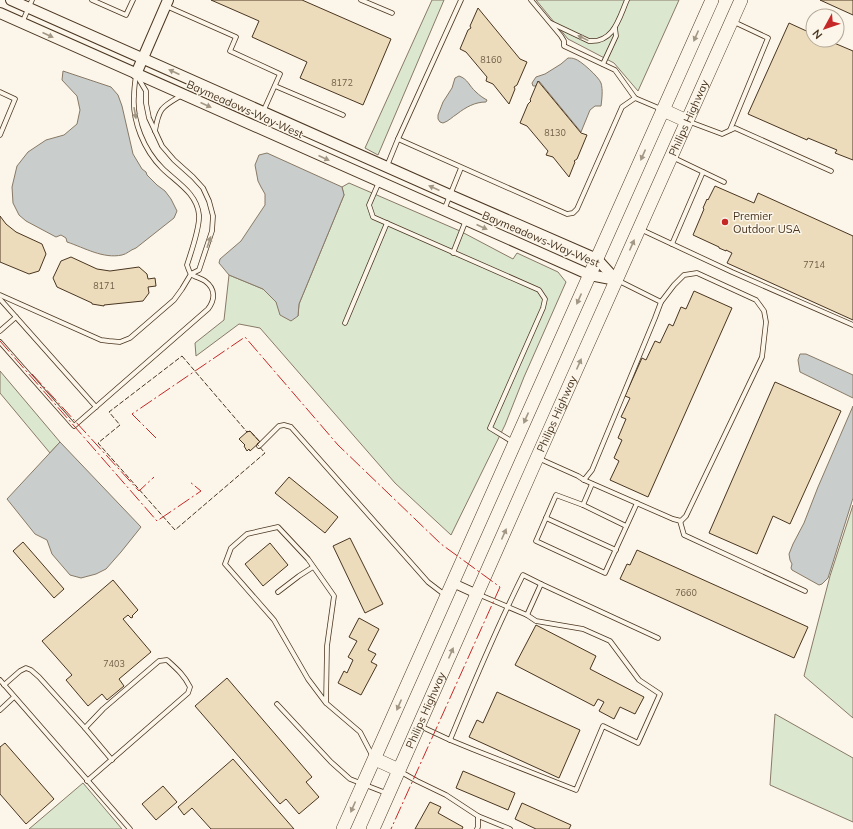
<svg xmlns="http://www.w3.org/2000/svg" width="853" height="829" viewBox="0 0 853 829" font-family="Mulish,sans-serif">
  <rect width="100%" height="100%" fill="#fbf6e9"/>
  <g fill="#dce7d0" stroke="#887966">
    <polygon points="432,0 444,0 378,155 365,148"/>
    <polygon points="536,0 679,0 638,91 614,63 568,39"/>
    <polygon points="349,183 460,231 513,259 517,253 558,272 566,282 524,377 505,425 451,535 395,483 260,328 239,324 196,356 195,343 224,320 229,275 263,289 276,302 298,316 299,304 344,195 342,187"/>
    <polygon points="0,371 60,442 50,453 0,393"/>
    <polygon points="853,505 853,718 804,676 830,576"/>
    <polygon points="775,714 853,758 853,822 770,785"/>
    <polygon points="83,783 122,829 29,829"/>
  </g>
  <g fill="#c9cecd" stroke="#887966">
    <path d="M568,58C570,58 573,58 575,59C580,60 599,77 601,83C603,90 602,98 601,106H595L590,110L581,132L539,81L536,86H533L532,83L536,77L545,74L561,64Z"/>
    <path d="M63,71L111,87L118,95L122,106L133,154L142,169L146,172L147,175L157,185L165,191L171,199L177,211L174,218L136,248C130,250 127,254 122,255C103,259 85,248 67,242L66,238L61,235L56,237L26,221L19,215L13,203L12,187L17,166L28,152L46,140L64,135L77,124L80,110L77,96L62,80Z"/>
    <path d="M459,76C468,79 469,86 476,92C479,95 483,98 487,100L486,102C475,102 466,107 457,114C452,117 449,121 443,123L440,122L438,119V115L443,102L452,88L455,78Z"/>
    <polygon points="267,153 342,187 344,195 299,304 298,316 291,321 280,315 276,302 263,289 229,275 219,263 220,259 241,241 265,205 265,194 261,187 258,181 255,165 259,155"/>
    <polygon points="800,354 806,354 853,375 853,398 800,372 798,360"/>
    <polygon points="853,406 853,498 828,578 822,584 819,585 792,570 791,568 792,564 790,560 789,554 793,544 804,523 818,487"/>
    <polygon points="60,442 141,527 121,552 106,569 96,574 81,578 70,575 52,554 47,540 35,534 7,499"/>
  </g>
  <g fill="#ecdcbc" stroke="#4a3520">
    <polygon points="211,0 302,0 391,39 363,105 300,78 307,62 252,37 259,21"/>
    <polygon points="820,0 853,0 853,15"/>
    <polygon points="478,8 520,59 527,62 517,85 514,87 515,89 509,104 493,84 486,81 487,77 466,52 460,49 468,30 471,28 470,26"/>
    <polygon points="789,23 813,34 813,40 827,40 853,51 853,160 835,153 837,150 808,138 807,140 748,114"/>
    <polygon points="538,81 581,133 587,135 577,159 574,161 575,162 569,177 553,157 546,155 548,151 527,126 520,123 528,104 531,101 530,100"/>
    <polygon points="715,186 754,203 758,193 853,236 853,320 727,263 732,253 726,250 726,251 719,248 719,247 693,235 704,209 703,208 707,199 708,200"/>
    <polygon points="0,216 6,224 16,232 42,244 46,254 39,271 29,274 0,262"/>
    <polygon points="71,257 97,269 110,271 139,267 147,274 148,279 155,278 156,286 148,287 149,293 143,301 104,305 104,306 92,304 92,303 57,287 53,278 61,261"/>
    <polygon points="694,291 732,308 648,497 610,480 619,461 614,458 622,440 618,438 626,419 621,417 630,398 625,396 642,358 646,360 655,341 660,343 669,324 673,326 681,307 686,309"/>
    <polygon points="775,382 841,411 790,524 773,516 757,554 709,533"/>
    <polygon points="248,431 249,432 250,431 260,442 250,451 249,449 247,451 244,446 245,445 239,439"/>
    <polygon points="289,477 338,517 325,533 275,493"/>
    <polygon points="350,538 383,604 365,613 333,546"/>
    <polygon points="23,542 64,589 54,598 13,551"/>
    <polygon points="270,543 288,565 263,586 245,564"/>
    <polygon points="637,550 808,627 794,658 620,579 627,564 630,565"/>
    <polygon points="113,580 138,610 132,616 133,617 131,618 128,615 123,619 151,652 119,679 124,686 107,700 102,694 88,706 66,680 72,675 42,641"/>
    <polygon points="359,618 379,629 368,650 376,654 371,662 377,665 361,695 338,683 344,671 347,673 353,660 348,657 357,641 349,637"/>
    <polygon points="536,625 596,656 590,669 644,697 635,714 620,707 614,719 599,711 604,702 598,699 594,706 515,665"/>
    <polygon points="227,678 312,777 306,782 319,797 299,814 286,799 280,804 195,706"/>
    <polygon points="497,692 580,730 559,778 469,737 477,720 483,723"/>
    <polygon points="5,743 54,799 26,824 0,794 0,747"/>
    <polygon points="233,759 294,829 211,829 192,808 184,815 178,807"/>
    <polygon points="463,771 515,793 508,810 456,788"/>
    <polygon points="163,786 177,802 156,820 142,804"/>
    <polygon points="430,802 441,807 438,813 463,827 462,829 415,829"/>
    <polygon points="522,803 571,825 569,829 536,829 515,819"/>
  </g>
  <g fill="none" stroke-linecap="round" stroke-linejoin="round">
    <defs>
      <g id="service">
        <polyline points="92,0 126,15 133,0"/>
        <polyline points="361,0 392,13"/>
        <polyline points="461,0 398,139 567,214 573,213 577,209 622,107 635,98"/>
        <polyline points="531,0 561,36 564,41 564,46 615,70 635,98 661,109"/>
        <polyline points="166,6 236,37 230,51 280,74 263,112"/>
        <polyline points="22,23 32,0"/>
        <path d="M551,23L589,41C614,43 619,18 627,0"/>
        <polyline points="603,64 616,36 615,28"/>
        <polyline points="275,86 343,115"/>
        <polyline points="0,92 15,99 0,135"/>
        <polyline points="690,122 722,134 735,128 831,171"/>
        <polyline points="730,130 768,38 734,22"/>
        <path d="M155,131C159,107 162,107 182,95"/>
        <polyline points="674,158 724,182"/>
        <polyline points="387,166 398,139"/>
        <polyline points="379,182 369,205 373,217 539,290 545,299 543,308 490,428 513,442"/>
        <polyline points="444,210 461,168"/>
        <polyline points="642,230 732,272 853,325"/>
        <polyline points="672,244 703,172"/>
        <polyline points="453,253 466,220"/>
        <polyline points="0,295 101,340 109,341 120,342 130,338 174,300 182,289 191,274 199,270 212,231 213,216 209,201 203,188 193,177 174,160 162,146 149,118 146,103 146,91 137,76"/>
        <polyline points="0,299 96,407"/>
        <polyline points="345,323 387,223"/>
        <polyline points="0,331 16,317"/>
        <path d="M0,342L74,426L208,309C215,300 216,289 205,281C201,278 194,277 191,274C189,272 188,267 187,265C191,252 200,228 199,215C197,193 176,182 162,168C144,150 132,121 134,96C134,89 135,82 136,75"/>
        <polyline points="259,446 279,426 284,425 291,427 428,582 445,595"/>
        <polyline points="540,459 578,476 584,480 592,470 655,318 661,302 619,281"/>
        <polyline points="584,480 673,519 681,521 686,516 762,357 766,322 764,311 756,300 697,273 684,275 674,285 661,302"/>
        <polyline points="592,484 583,505 556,495 536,541 605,573 637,503"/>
        <polyline points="583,505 626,526"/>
        <polyline points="546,518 616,550"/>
        <polyline points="680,521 684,535 805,591"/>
        <polyline points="278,592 299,576 313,567"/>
        <polyline points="480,595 527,615 541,584 658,638"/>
        <polyline points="0,680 130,829"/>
        <path d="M4,685L20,671L26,668L31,670L39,677L85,728L103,709L159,661L167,660C177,669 184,675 190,687L188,693L87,781"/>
        <polyline points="326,703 308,679 274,620 225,564 231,548 247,534 278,527 308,559 334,596 327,646 326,703 360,732 372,755"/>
        <polyline points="277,704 331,762 350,779 386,793"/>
        <polyline points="0,710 14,697"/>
        <path d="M420,726L450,740C473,684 496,629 523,575L541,584"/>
        <polyline points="85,728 112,760"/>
        <polyline points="450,740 472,749 576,790 603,726 638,743 660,694 639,680 610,641 583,629 536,621 527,615"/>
        <polyline points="401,772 417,781 446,795 478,816 478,827 477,829"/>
        <polyline points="478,816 510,829"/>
      </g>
      <polyline id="minor" points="453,583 477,594"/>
      <g id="tertiary">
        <polyline points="11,0 450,195 597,259 616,280"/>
        <polyline points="0,13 590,275 616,280"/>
        <polyline points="136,74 168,0"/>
      </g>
      <g id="primary">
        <polyline points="663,110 687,121"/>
        <polyline points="375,759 399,770"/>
        <polyline points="343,829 712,0"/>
        <path id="s1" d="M373,829L537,458L741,0"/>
      </g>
    </defs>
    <use href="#service" stroke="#4a3520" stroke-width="5.5"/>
    <use href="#minor" stroke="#4a3520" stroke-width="10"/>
    <use href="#tertiary" stroke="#4a3520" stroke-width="12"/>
    <use href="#primary" stroke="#4a3520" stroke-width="14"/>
    <use href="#service" stroke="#fbf6e9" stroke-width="4"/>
    <use href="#minor" stroke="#fbf6e9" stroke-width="8"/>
    <use href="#tertiary" stroke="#fbf6e9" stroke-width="10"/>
    <use href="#primary" stroke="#fbf6e9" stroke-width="13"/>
    <polygon stroke="#4a3520" stroke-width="1" stroke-dasharray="5 2" stroke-linecap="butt" points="182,356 247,432 250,431 260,442 257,444 265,453 175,530 98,443 120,425 109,412"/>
    <g stroke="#c62828" stroke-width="1" stroke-dasharray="14 3 2 3" stroke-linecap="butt">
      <polyline points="0,341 157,521 201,491 190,482"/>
      <polyline points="32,374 139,491 154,477"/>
      <polyline points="156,438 132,414 245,337 338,445 441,544 500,587 391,829"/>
    </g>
  </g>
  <defs><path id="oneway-solid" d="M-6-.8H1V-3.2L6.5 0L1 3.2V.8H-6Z"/></defs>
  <g fill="#a29684">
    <use href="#oneway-solid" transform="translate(48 35) rotate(24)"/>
    <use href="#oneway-solid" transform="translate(696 36) rotate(114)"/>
    <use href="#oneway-solid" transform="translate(583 38) rotate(-154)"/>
    <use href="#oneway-solid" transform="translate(174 72) rotate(-156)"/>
    <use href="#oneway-solid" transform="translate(206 105) rotate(24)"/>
    <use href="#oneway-solid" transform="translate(135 113) rotate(80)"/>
    <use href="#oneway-solid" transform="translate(643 155) rotate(114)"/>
    <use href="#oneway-solid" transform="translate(324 158) rotate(24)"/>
    <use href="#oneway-solid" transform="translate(434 188) rotate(-156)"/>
    <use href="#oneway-solid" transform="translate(482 227) rotate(24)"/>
    <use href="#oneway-solid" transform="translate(209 242) rotate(-71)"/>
    <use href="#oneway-solid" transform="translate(632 245) rotate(-66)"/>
    <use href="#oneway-solid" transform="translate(579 299) rotate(114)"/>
    <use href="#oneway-solid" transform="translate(579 364) rotate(-66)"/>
    <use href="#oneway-solid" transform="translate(526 418) rotate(114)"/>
    <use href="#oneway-solid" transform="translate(504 534) rotate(-66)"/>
    <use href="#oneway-solid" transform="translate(451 653) rotate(-66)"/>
    <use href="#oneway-solid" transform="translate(399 705) rotate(114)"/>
    <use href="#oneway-solid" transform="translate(353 807) rotate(114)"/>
  </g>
  <circle fill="#c62828" stroke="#fbf6e9" stroke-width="1.5" cx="725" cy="222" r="4"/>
  <g text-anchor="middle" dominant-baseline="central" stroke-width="3" stroke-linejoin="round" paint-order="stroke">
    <g font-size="9" fill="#725f47">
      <text x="491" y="59">8160</text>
      <text x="342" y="82">8172</text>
      <text x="555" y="132">8130</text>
      <text x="814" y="264">7714</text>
      <text x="104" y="285">8171</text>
      <text x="686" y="592">7660</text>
      <text x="114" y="663">7403</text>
    </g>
    <g font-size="11" fill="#4a3520" stroke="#fbf6e9">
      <text transform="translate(245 109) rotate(24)">Baymeadows Way West</text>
      <text stroke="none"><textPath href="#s1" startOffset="778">Philips Highway</textPath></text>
      <text transform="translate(541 239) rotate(23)">Baymeadows Way West</text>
      <text stroke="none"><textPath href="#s1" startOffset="454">Philips Highway</textPath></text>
      <text stroke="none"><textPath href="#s1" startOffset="130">Philips Highway</textPath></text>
    </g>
    <g font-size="11" fill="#4a3520" stroke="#fbf6e9" text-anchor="start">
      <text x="733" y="216">Premier<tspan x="733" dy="13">Outdoor USA</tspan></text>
    </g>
  </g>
  <g transform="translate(825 28) rotate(230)"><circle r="19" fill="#fbf6e9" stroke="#b4a999"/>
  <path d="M0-3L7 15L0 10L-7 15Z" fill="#c62828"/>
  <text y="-6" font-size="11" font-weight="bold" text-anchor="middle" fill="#4a3520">N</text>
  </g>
</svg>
